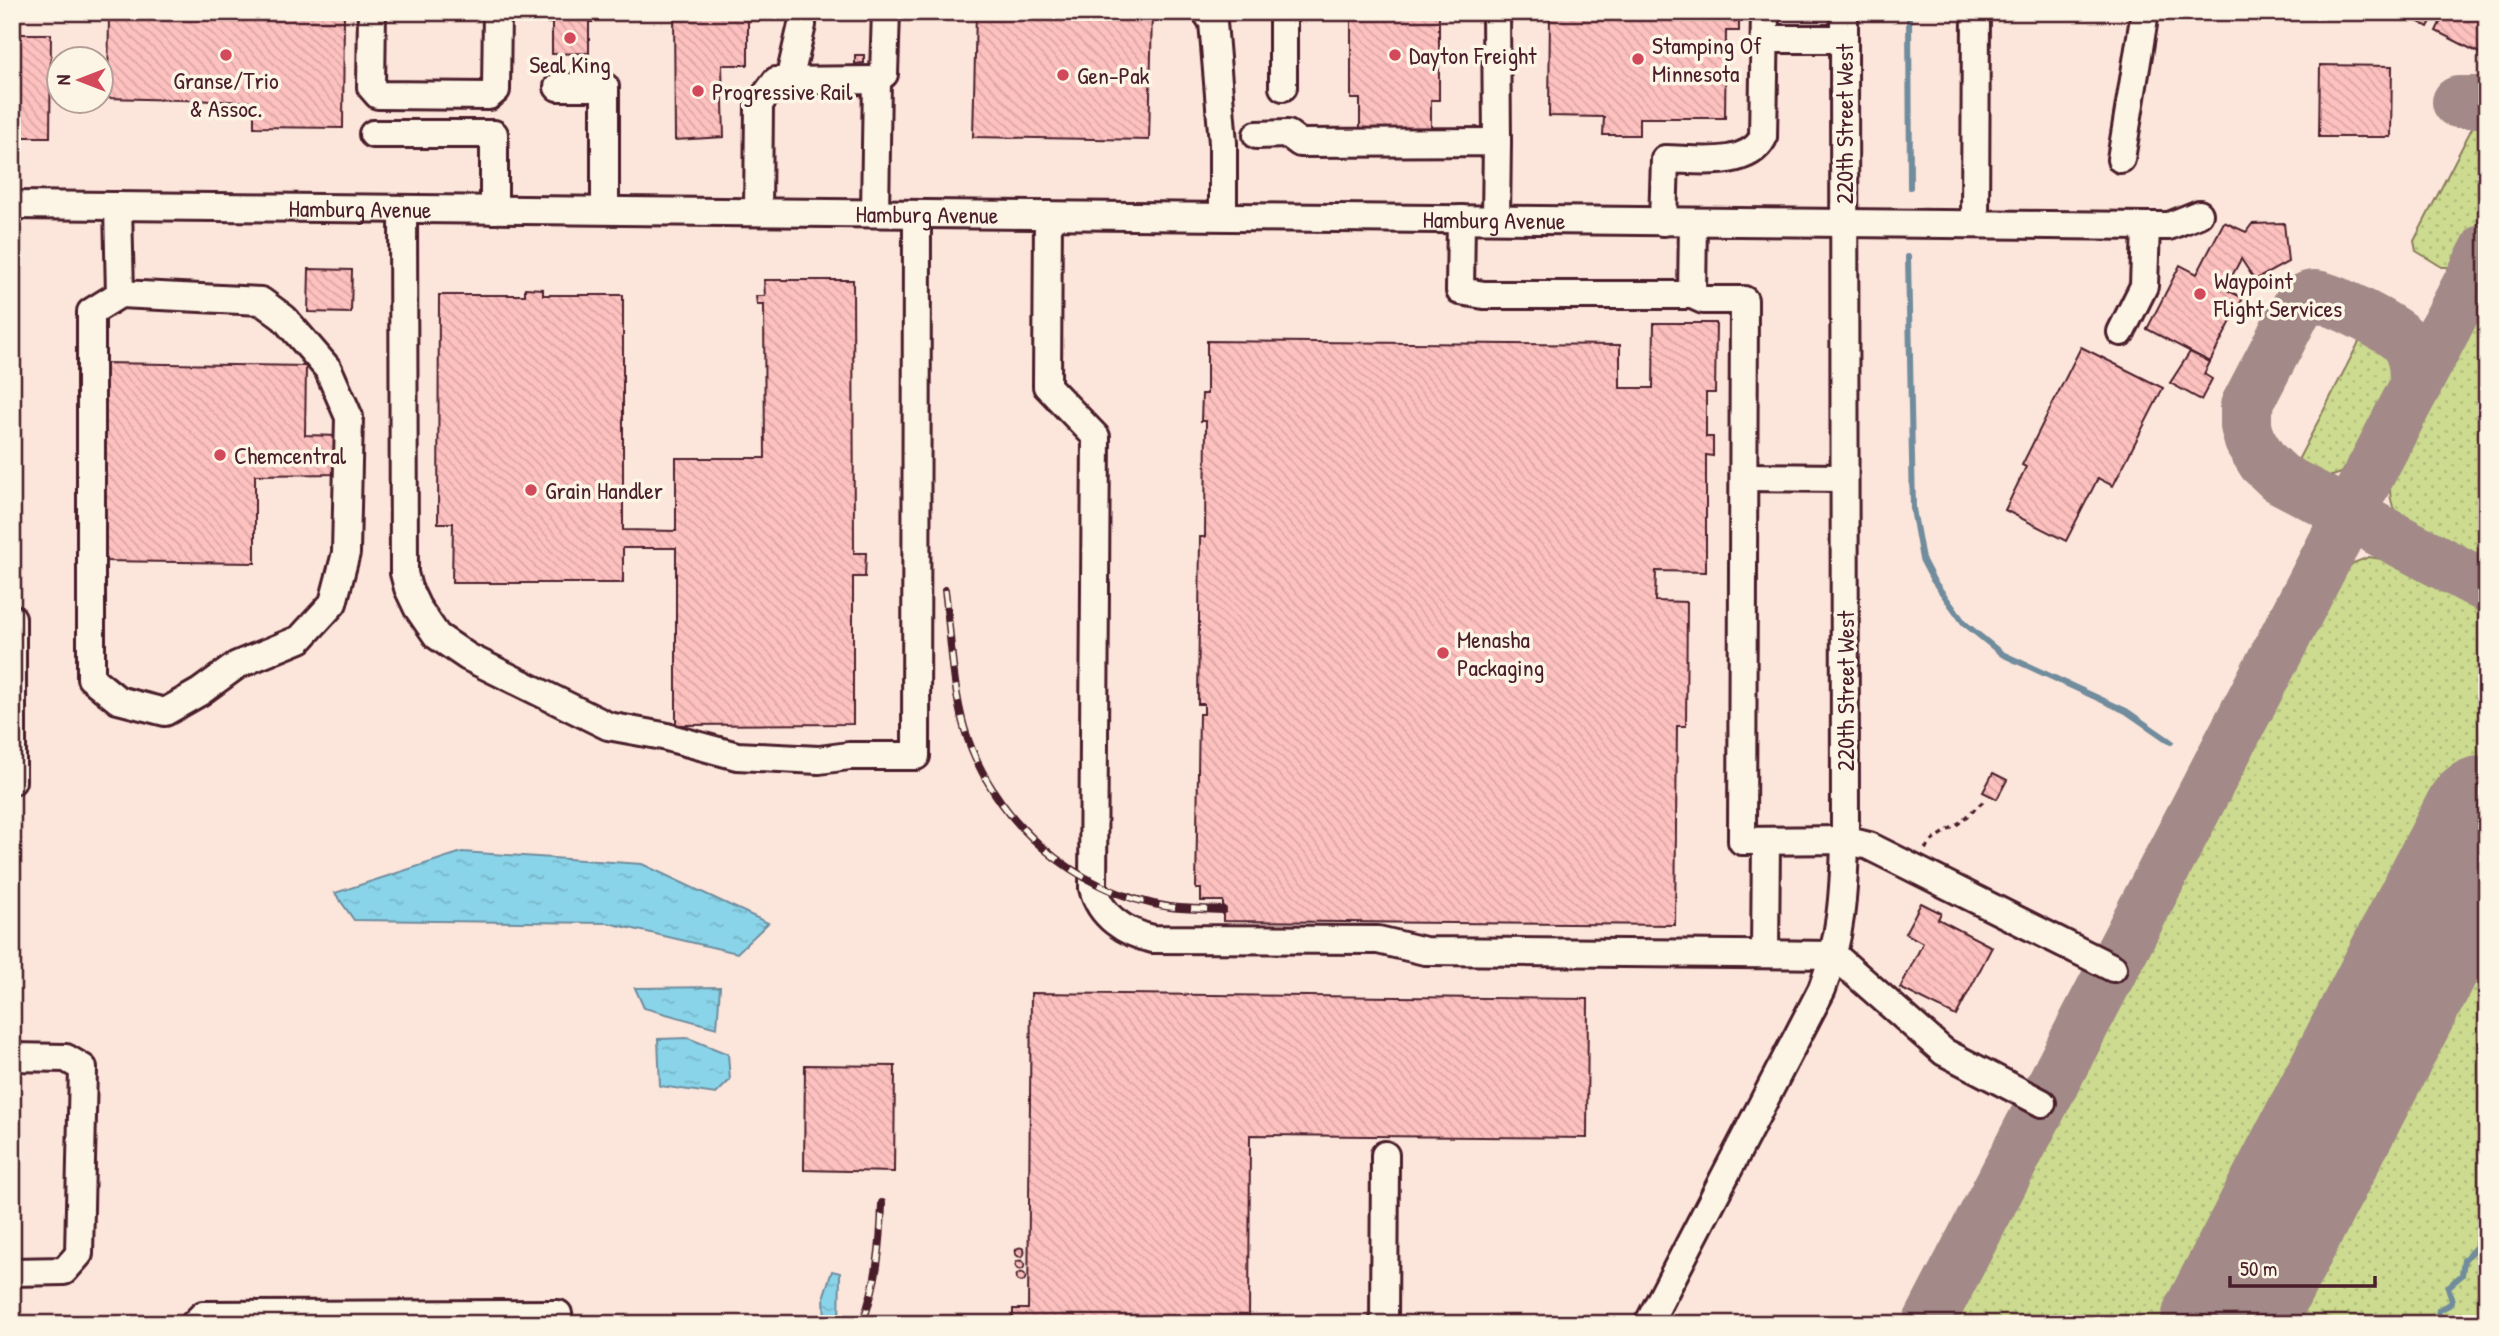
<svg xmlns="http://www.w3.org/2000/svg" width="2499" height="1336" viewBox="0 0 2499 1336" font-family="'Patrick Hand',sans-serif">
  <defs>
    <pattern id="grass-dots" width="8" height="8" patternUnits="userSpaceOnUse" patternTransform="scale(1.75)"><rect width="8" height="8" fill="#ccdb8f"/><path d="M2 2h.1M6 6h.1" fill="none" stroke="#b1bc7c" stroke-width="1.8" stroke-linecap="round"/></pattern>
    <pattern id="water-ripples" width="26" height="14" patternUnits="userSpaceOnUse" patternTransform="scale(1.75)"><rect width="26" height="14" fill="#89d4e9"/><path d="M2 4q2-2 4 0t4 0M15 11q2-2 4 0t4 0" fill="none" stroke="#78b6c8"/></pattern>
    <pattern id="building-back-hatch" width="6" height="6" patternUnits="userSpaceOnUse" patternTransform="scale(1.75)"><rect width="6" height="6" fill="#fdc1bf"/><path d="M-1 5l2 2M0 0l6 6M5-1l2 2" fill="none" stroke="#daa5a4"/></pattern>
  </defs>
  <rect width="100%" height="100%" fill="#fcf5e5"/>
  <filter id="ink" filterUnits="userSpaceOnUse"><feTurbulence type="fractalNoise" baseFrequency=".0143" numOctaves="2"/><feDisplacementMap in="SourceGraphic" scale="14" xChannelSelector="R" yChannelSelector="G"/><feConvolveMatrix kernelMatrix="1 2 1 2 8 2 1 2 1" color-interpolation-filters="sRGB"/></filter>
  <g filter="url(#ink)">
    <path fill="#fce5da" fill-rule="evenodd" d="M12,12H2487V1324H12ZM60,60H102V102H60Z"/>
    <g fill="url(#grass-dots)" stroke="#8b7d5d" stroke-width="2">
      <polygon points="2484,120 2487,121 2487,207 2459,260 2451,267 2442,267 2416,251 2414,241 2474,124"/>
      <path d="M2487,286V565C2465,554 2401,527 2393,507C2388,493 2390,482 2392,468Z"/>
      <path d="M2360,340C2383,341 2396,356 2395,379C2395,390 2354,457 2346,471C2328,479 2307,482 2297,462Z"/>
      <polygon points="2369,557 2388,560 2487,610 2487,748 2187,1324 1949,1324 2337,579 2353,563"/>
      <polygon points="2487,898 2487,1324 2265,1324"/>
    </g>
    <g fill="url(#water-ripples)" stroke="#708c9d" stroke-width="2">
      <polygon points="462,852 642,864 768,923 737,953 608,923 354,920 335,893"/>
      <polygon points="720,987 717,1028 644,1008 635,988"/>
      <polygon points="688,1038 728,1054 730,1080 716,1094 660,1086 658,1039"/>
      <polygon points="832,1271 840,1273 839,1324 825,1324 824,1295"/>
    </g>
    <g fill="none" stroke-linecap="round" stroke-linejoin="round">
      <g stroke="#708c9d" stroke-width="6">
        <polyline points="1909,12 1910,187"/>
        <polyline points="1908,257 1913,509 1922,559 1933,580 1964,623 2002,654 2126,711 2171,742"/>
        <polyline points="2436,1324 2439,1310 2449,1305 2452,1301 2448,1287 2462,1275 2464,1260 2477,1246 2479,1231 2487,1225"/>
      </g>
      <g stroke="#a38a88" stroke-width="52">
        <polyline points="2458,102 2487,102"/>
        <path d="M2414,389C2416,373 2415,356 2405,342C2396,330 2330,296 2314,296C2309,296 2305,299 2300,302L2246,406V426L2250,441L2263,462L2280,478L2487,587"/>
        <polyline points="1928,1324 2487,248"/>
      </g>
      <polyline stroke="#a38a88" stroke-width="130" points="2226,1324 2487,820"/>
    </g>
    <g fill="url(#building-back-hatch)" stroke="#4a1f2b" stroke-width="2">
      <polygon points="109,12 344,12 343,128 254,127 254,102 108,98"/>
      <polygon points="548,12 592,12 592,22 589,22 589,53 552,54 552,23 548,23"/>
      <polygon points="674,12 748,12 748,65 722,65 724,137 675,140"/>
      <polygon points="976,12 1152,12 1149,140 973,137"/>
      <polygon points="1351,12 1439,12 1439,100 1431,100 1431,130 1360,130 1360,99 1351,99"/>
      <polygon points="1550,12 1726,12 1726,14 1739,14 1739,31 1726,31 1725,118 1639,118 1639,135 1603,135 1604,117 1549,116"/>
      <polygon points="2400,12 2436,12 2428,27"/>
      <polygon points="2445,12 2487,12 2487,57 2436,31"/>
      <polygon points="12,34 51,34 50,137 12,137"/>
      <polygon points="855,55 864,55 864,63 855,64"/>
      <polygon points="2320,65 2392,66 2391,137 2319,137"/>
      <polygon points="2224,222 2246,232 2252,224 2284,223 2288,262 2255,280 2241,259 2225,289 2243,298 2210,362 2147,329 2180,265 2197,274"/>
      <polygon points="309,269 352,270 351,313 308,312"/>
      <polygon points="764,280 853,280 854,553 866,553 865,577 853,577 853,724 676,725 676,548 623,548 623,583 452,583 453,523 438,523 439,295 525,295 525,288 543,289 543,295 623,295 623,530 676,531 676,458 765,458 764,305 757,305 756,296 765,296"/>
      <polygon points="1654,323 1716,323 1715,393 1706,393 1706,437 1713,437 1713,456 1706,455 1706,572 1656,571 1655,601 1687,602 1686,726 1677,726 1675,925 1223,921 1223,901 1201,901 1201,889 1196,889 1199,714 1204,714 1204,704 1198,704 1200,537 1205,537 1206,421 1201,421 1202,394 1207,394 1207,341 1620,345 1620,388 1653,388"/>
      <polygon points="2081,347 2163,388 2113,486 2098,478 2066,541 2005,510 2026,467 2022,465"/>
      <polygon points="2190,352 2210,362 2204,374 2212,379 2201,400 2170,383"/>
      <polygon points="103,363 306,366 305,435 338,436 338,474 255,475 255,563 100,561"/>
      <polygon points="1993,773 2007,780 1997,799 1983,792"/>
      <polygon points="1921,903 1941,913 1938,919 1992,947 1956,1016 1900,988 1923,943 1905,933"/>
      <polygon points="1031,993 1588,999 1587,1138 1250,1135 1249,1324 1013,1323 1013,1309 1028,1309"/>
      <polygon points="805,1065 895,1066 894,1172 804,1170"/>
      <circle cx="1020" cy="1252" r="4.5"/>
      <circle cx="1020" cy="1265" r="4.5"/>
      <circle cx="1021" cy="1277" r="4.5"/>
    </g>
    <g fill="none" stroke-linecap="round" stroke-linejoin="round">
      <defs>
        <g id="minor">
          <polyline points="372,12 371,87 378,95 489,96 496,90 497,12"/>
          <polyline points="1206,12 1213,22 1223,143 1223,216"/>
          <polyline points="1496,12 1497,142"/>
          <polyline points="1765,39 1844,39"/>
          <polyline points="877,80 884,74 886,12"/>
          <polyline points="789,81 802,25 802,12"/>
          <polyline points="558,87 605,87 605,210"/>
          <polyline points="1283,87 1283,12"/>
          <polyline points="373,134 494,134 494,210"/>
          <polyline points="1257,135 1288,134 1300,143 1497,142 1496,219"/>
          <polyline points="2121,159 2145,12"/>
          <path id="s1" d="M12,205L2146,226H2169L2199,214"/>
          <polyline points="118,206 120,294 261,301 284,318 328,369 349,417 346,553 333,603 300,639 237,665 200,692 165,712 118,700 91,678 91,312 120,294"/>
          <polyline points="403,209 404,573 408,588 417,607 437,636 468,657 608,726 663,736 737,756 819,760 849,756 916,756 917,214"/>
          <polyline points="758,212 759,104 776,81 877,80 875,213"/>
          <path d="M1048,215L1047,386L1096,437L1093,888C1100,916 1125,933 1153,939L1378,940L1425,951L1834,955L1944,1052L2042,1103"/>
          <polyline points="1461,219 1460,291 1484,295 1692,295 1703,300 1744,300 1742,841 1845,840 1869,846 2113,968"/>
          <path d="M1663,222L1665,159C1694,159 1746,169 1763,138L1765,12"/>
          <polyline points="1975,224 1976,12"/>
          <polyline points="1692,295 1693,222"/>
          <polyline points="2121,332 2144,286 2146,226"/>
          <polyline points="1744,477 1844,478"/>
          <polyline points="12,618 12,781"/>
          <polyline points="1765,953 1766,841"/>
          <polyline points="12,1057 66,1058 83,1068 79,1254 64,1271 12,1272"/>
          <polyline points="194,1324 203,1315 558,1314 559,1324"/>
          <polyline points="1384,1324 1385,1155"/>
          <path d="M1648,1324L1822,989C1841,940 1844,891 1845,840L1844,12"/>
        </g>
      </defs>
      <use href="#minor" stroke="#4a1f2b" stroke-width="32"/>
      <polyline stroke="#4a1f2b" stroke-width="3.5" stroke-dasharray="5 5" stroke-linecap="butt" points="1925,849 1933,840 1959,823 1985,800"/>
      <use href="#minor" stroke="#fcf5e5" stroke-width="26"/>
      <defs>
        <g id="rail">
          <path d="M945,590C951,635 952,684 964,727C991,819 1074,893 1170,907C1187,909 1205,909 1223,910"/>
          <path d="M862,1324C877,1284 881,1245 882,1203"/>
        </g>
      </defs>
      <use href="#rail" stroke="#4a1f2b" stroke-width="8"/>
      <use href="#rail" stroke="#fcf5e5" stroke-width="5" stroke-dasharray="16" stroke-linecap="butt"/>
    </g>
  </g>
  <g fill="#d1495b" stroke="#fcf5e5" stroke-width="2.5">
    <circle cx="570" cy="38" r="7"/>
    <circle cx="226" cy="55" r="7"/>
    <circle cx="1395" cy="55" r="7"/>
    <circle cx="1638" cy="59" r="7"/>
    <circle cx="1063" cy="75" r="7"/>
    <circle cx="698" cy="91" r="7"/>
    <circle cx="2200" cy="294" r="7"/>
    <circle cx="220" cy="455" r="7"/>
    <circle cx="531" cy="490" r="7"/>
    <circle cx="1443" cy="653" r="7"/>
  </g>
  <g text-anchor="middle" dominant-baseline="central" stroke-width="7" stroke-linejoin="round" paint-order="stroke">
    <g font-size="24" fill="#4a1f2b" stroke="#fcf5e5" text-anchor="start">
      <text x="1652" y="45">Stamping Of<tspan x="1652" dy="28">Minnesota</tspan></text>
      <text x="1409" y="55">Dayton Freight</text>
      <text x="570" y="64" text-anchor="middle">Seal King</text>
      <text x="1077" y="75">Gen-Pak</text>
      <text x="226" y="80" text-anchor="middle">Granse/Trio<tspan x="226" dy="28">&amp; Assoc.</tspan></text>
      <text x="712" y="91">Progressive Rail</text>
      <text x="2214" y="280">Waypoint<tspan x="2214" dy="28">Flight Services</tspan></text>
      <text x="234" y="455">Chemcentral</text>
      <text x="545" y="490">Grain Handler</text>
      <text x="1457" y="639">Menasha<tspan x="1457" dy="28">Packaging</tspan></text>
    </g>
    <g font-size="24" fill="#4a1f2b" stroke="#fcf5e5">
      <text transform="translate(1844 124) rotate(-90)">220th Street West</text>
      <text stroke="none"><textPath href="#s1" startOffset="348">Hamburg Avenue</textPath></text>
      <text stroke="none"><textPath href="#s1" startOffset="915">Hamburg Avenue</textPath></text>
      <text stroke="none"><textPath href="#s1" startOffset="1482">Hamburg Avenue</textPath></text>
      <text transform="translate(1845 691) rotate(-90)">220th Street West</text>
    </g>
  </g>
  <rect width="2499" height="1336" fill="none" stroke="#fcf5e5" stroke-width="42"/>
  <rect x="21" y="21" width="2457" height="1294" fill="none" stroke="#4a1f2b" stroke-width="2.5" filter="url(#ink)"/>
  <g transform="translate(80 80) rotate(270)"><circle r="33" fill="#fcf5e5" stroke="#b59f9b" stroke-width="2"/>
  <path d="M0-5L12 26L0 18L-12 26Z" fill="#d1495b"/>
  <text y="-10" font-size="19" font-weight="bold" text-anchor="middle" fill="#4a1f2b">N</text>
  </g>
  <path d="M2230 1276v10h145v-10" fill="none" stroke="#4a1f2b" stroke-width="3.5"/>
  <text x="2240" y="1276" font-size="21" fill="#4a1f2b" stroke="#fcf5e5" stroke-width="5" paint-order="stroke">50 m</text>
</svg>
